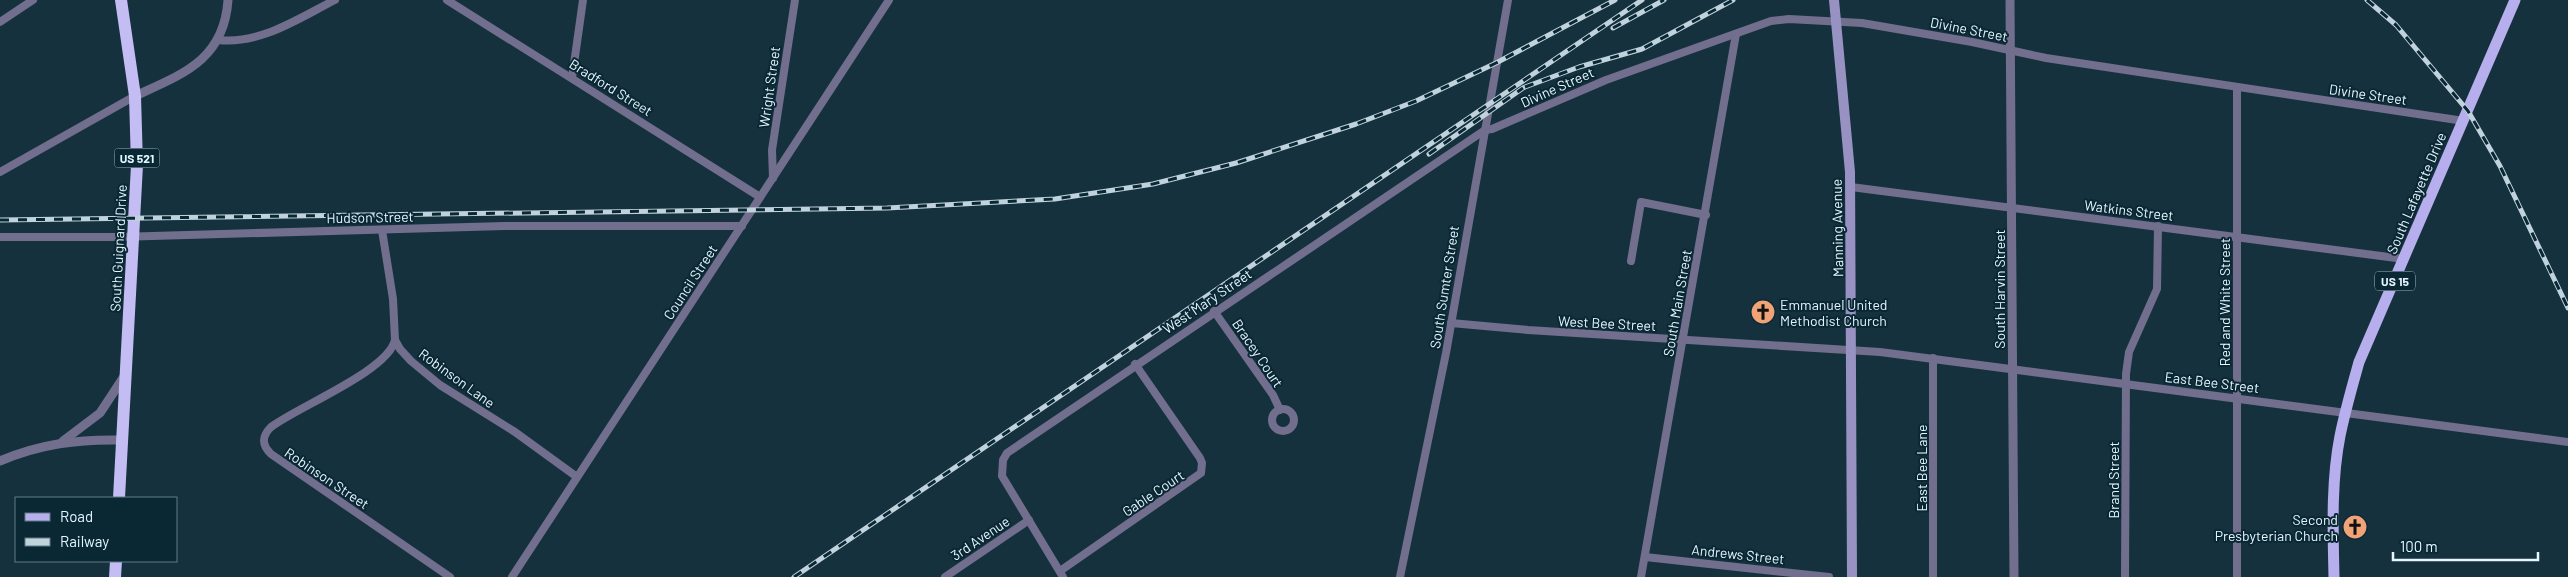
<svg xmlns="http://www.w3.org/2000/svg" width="2568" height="577" viewBox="0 0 2568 577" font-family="Barlow,sans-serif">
  <rect width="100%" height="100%" fill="#15313e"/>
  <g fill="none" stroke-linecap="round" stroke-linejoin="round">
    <g stroke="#726e8d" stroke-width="8">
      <polyline points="447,0 760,197"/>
      <polyline points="0,22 33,0"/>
      <path d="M218,40C260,45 299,18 335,0"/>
      <polyline points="572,78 583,0"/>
      <polyline points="0,172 135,96"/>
      <polyline points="773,178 772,150 795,0"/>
      <polyline points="1851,187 2404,259"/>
      <polyline points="382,230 393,299 395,340 400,349 411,361 440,385 515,432 577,477"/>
      <polyline points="0,237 118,237 504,226 742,226"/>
      <polyline points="1631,261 1641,202 1706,215"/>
      <polyline points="1214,311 1273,395 1280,410"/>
      <polyline points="1451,323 1528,330 1880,352 2568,442"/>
      <path d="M395,340C388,371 299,406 271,427C261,437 262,445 271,454L450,577"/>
      <polyline points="1933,358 1933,577"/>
      <circle cx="1283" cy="420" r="11"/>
      <polyline points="1645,557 1829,577"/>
      <polyline points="1060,571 1201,473 1202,463 1200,458 1135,364"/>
      <polyline points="512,577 889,0"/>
      <polyline points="945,577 1029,520"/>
      <polyline points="1063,577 1002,476 1003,460 1007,453 1485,130 1492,129 1606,80 1771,21 1789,19 1862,23 1972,42 2046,58 2464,121"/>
      <polyline points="1400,577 1446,353 1508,0"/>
      <polyline points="1641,577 1736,34"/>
      <polyline points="2125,577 2126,374 2129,352 2157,289 2158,226"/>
      <polyline points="2237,577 2237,87"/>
    </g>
    <g stroke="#726e8d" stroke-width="9">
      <polyline points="2010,0 2014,577"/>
      <path d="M135,96C183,74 224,60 228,0"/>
      <polyline points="63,441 100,413 125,375"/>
      <path d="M0,461C40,444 78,439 121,440"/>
    </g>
    <polyline stroke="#9892c3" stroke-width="10" points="1834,0 1850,172 1852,577"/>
    <path stroke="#b6aeed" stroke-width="11" d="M2334,577C2333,530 2331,482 2340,436C2345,411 2352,387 2359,362L2515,0"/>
    <g stroke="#c4bdf4" stroke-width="12">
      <polyline points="119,498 137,165 135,96 121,0"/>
      <polyline points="115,577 116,561"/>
    </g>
    <defs>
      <g id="rail">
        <polyline points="2367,0 2396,25 2468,111 2500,166 2568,308"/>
        <polyline points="1613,28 1664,0"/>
        <polyline points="1525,87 1579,67 1642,49 1733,0"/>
        <polyline points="1429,154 1523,88"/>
        <polyline points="0,220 887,208 1055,199 1153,184 1236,163 1356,124 1416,101 1496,63 1615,0"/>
        <polyline points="794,577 1642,0"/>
      </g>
    </defs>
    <use href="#rail" stroke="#c0d3dc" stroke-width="5"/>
    <use href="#rail" stroke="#0a2734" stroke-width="3" stroke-dasharray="9" stroke-linecap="butt"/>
  </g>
  <defs>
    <symbol id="church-disc" viewBox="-11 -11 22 22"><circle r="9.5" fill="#efa377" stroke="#0a2734"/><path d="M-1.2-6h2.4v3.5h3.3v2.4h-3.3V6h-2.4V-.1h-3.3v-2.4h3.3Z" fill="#111"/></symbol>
  </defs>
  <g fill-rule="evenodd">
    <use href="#church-disc" x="1749" y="298" width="28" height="28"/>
    <use href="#church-disc" x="2341" y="513" width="28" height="28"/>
  </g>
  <g text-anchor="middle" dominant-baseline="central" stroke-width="4" stroke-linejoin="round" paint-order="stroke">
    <g fill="#0a2734" stroke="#a3b8c1" stroke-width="1">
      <rect x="114.5" y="148.5" width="45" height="19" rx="4"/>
      <rect x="2375" y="271.5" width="40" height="19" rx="4"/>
    </g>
    <g font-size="12" font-weight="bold" fill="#e5f6fe">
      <text x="137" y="158">US 521</text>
      <text x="2395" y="281">US 15</text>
    </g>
    <g font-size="14" fill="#e5f6fe" stroke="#0a2734">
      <text transform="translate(1969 29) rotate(11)">Divine Street</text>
      <text transform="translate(611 87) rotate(32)">Bradford Street</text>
      <text transform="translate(769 87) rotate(-82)">Wright Street</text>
      <text transform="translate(1557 87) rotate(-24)">Divine Street</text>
      <text transform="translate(2368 94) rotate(8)">Divine Street</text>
      <text transform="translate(2416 193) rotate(-67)">South Lafayette Drive</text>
      <text transform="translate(2129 210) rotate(7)">Watkins Street</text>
      <text transform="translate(370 217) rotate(-1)">Hudson Street</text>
      <text transform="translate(1837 228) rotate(-91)">Manning Avenue</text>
      <text transform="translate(118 248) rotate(-87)">South Guignard Drive</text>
      <text transform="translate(690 282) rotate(-57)">Council Street</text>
      <text transform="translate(1444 287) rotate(-81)">South Sumter Street</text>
      <text transform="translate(1999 289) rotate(-90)">South Harvin Street</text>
      <text transform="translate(1207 301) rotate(-34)">West Mary Street</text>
      <text transform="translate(2224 302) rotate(-90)">Red and White Street</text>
      <text transform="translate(1677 303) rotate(-80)">South Main Street</text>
      <text transform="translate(1607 323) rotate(3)">West Bee Street</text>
      <text transform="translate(1258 353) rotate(56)">Bracey Court</text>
      <text transform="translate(457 378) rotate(36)">Robinson Lane</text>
      <text transform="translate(2212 382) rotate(7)">East Bee Street</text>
      <text transform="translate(1921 468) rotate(-90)">East Bee Lane</text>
      <text transform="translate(327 478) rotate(34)">Robinson Street</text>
      <text transform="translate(2113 480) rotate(-90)">Brand Street</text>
      <text transform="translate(1153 493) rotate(-34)">Gable Court</text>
      <text transform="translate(980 538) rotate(-34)">3rd Avenue</text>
      <text transform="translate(1738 554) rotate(6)">Andrews Street</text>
    </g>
    <g font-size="14" fill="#e5f6fe" stroke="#0a2734" text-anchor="start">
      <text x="1780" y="304">Emmanuel United<tspan x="1780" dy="16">Methodist Church</tspan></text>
      <text x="2338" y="519" text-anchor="end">Second<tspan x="2338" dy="16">Presbyterian Church</tspan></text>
    </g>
  </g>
  <rect x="15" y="497" width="162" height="65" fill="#0a2734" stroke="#627a85"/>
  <rect x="25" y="513" width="25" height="8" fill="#b6aeed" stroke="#627a85"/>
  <text x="60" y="522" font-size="15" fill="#e5f6fe">Road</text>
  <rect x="25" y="538" width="25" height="8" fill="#c0d3dc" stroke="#627a85"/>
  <text x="60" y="547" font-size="15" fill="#e5f6fe">Railway</text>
  <path d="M2393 552v8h145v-8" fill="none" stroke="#e5f6fe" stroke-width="2.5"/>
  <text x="2400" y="552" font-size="15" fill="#e5f6fe" stroke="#0a2734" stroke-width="4" paint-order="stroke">100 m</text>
</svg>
